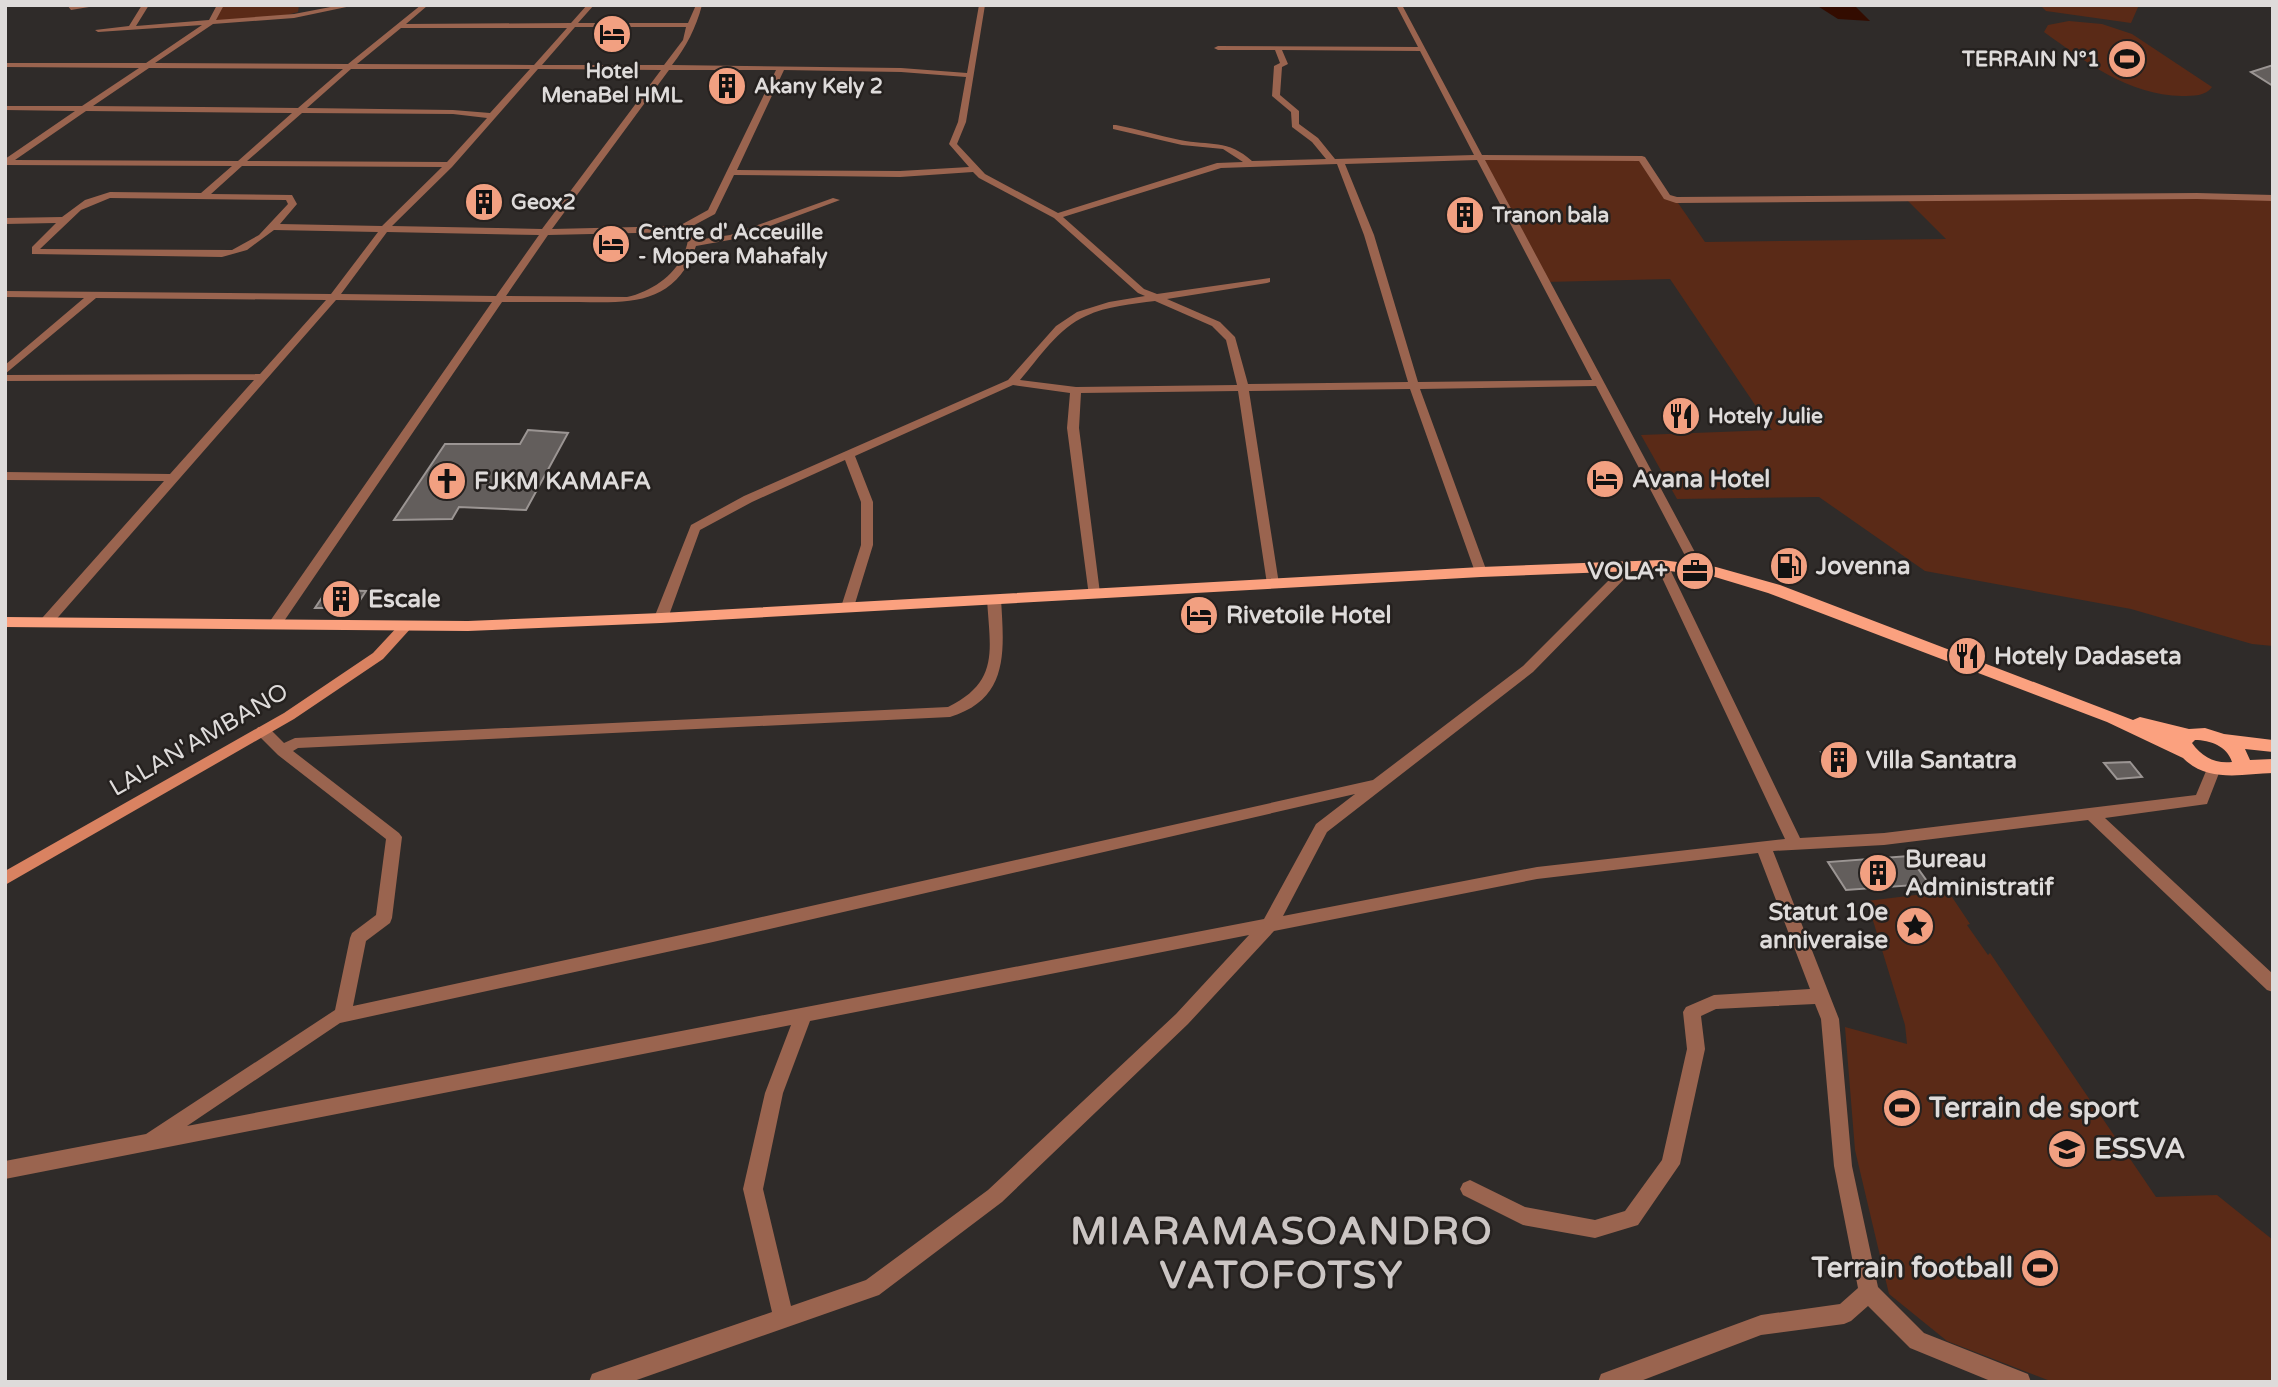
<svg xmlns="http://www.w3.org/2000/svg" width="2278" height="1387" viewBox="0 0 2278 1387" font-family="'Varela Round',sans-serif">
  <rect width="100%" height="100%" fill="#2f2b29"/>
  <g fill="#5a2a17">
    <polygon points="217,5 299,5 298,12 283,16 210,21"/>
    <polygon points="2040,5 2139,5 2131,23 2046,11"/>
    <path d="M2069,21L2102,24L2132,34L2212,87C2206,96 2193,96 2182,96C2128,95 2086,62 2044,32L2048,25Z"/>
    <polygon points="1479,157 1642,159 1667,197 1676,200 1705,242 1946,239 1906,199 2273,198 2273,646 2252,644 2131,609 1925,571 1819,497 1677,499 1641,435 1772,430 1670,279 1545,282"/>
    <polygon points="1948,891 1970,924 1967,925 1988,955 1990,953 2156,1197 2217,1195 2273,1240 2273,1382 2053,1382 1947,1341 1889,1294 1855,1150 1845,1027 1907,1044 1905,1025 1867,901"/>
  </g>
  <polygon fill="#330c00" points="1816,5 1854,5 1870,21 1838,19"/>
  <g fill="#635e5c" stroke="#9b9593" stroke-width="2">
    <polygon points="2273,65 2273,86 2251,72"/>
    <polygon points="528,430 568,433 526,510 459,507 452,519 394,520 445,444 520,444"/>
    <polygon points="327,590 366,591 355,608 315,608"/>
    <polygon points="1844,750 1854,768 1831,769 1821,752"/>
    <polygon points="2130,762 2142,777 2117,779 2104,763"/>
    <polygon points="1909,856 1929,884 1846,890 1828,862"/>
  </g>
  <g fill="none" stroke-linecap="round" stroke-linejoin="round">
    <g fill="#9a644f" fill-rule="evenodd">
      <polygon points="67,5 101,5 71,10"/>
      <path d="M142,5H149L136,26L209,20L217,5H224L216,20L294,14L341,5H356L294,18L213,24L155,63L348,64L421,5L427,6L406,24L571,23L587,5H594L578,23H688L696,5H702C696,28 686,47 672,65L901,68L967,73L979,5H985L966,122L957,144L985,174L1058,213L1217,163L1243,162L1223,149L1182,145L1113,129V125H1116C1138,129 1159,136 1180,140C1210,146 1228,139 1252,161L1326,159L1312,142L1292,127L1291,112L1272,96L1274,66L1280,63L1275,50H1218L1214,48L1218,46L1418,47L1396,5H1402L1482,155L1642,156L1645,157L1670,195L1677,197L2197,193L2273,195V201L2197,199L1676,203L1664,199L1639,161L1485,160L1704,569L1702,572H1694L1692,569L1596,386L1420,389L1487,572L1481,576L1475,572L1410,389L1249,391L1279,584L1273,588L1267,584L1238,391L1081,393L1079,428L1100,593L1099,596H1089L1067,428L1070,393L1013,385L855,456L873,502V545L853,610L848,611L841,607L861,545V502L845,460L752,502L700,530L668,618L661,622L654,618L691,525L744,496L1008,380L1056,326L1077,312L1109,302L1145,296L1138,293L1054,218L979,178L973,172L900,177L734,175L715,214L687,229L697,240L730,235L833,198L840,200L735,239L696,246C675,305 631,303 579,302C553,302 528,302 502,302L280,627L275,628L268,624L492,302L336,300L53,623L48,624L41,620L43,617L164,481L5,480V472L170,474L254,380L5,381V375L260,374L326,300L96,298L5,374V365L84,298L5,297V291L331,294L378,232L274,230L247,250L222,257L32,254V247L56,223L5,224V218L62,217L85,200L110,192L201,193L232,166L5,165V159L75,111L5,110V106H82L139,68L5,67V63H146L202,25L98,32L95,30L129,26ZM575,27H686L683,40L664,65H542ZM401,28H567L534,65L357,64ZM1282,50L1420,51L1474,155L1335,159L1318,138L1299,124V111L1280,95L1282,67L1288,64ZM149,68L343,69L298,108L93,106ZM351,69H530L490,113L453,110L307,108ZM538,69L661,70L542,229L392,226L452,167ZM669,70H776L708,210L679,226L552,229ZM784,70L901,72L966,77L958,122L949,144L969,167L900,171L737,170ZM86,111L292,113L238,161L15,160ZM302,113L453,114L487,118L447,162L247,161ZM1477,160L1592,380L1418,382L1374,235L1345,164ZM1337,164L1364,235L1408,382L1248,384L1235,337L1220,322L1167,299L1267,283L1270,282V278L1157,294L1144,289L1063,217L1221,168ZM242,166L442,167L382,226L280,224L297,204L292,195L211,194ZM110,198L286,200L288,204L259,235L232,250L40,249L81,210ZM387,232L539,235L496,296L341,294ZM679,232L688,240C683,270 655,291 627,297L506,296L548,235ZM1155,301L1212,326L1226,340L1237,385L1076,387L1020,380C1039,358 1058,328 1086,316C1107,306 1132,304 1155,301Z"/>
      <path d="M1631,561L1637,565L1635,568L1533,672L1327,832L1283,916L1537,867L1785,839L1656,565L1662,561L1668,565L1800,838L1884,833L2196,795L2209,764H2219L2221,768L2207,804L2105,818L2273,974V992L2267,990L2088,820L1884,845L1773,851L1839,1019L1852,1166L1878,1287L1924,1333L2028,1374L2031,1382H1993L1910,1348L1868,1306L1851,1321L1844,1324L1761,1335L1638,1382H1598L1601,1374L1609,1371L1761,1315L1840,1304L1858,1288L1834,1166L1821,1019L1815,1004L1716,1009L1701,1016L1705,1049L1680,1164L1638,1225L1595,1238L1523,1225L1463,1195L1460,1189L1463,1183L1470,1180L1525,1207L1595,1220L1625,1211L1662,1160L1687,1049L1683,1012L1686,1007L1714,995L1810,989L1758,853L1537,879L1274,931L1188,1024L1002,1202L879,1295L631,1382H589L592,1374L600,1371L772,1312L743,1189L765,1093L791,1025L5,1179V1161L146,1134L335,1010L350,938L352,933L376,915L386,839L278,755L258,735L256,731L258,727H268L284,743L295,738L948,707C1000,681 990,650 987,599L994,595L1001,599C1004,650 1010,699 950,717L298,748L293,751L399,833L402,837L392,918L390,923L366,941L353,1006L713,928L1373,780L1523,666L1627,562ZM1355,794L1316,824L1264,919L187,1126L340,1023L713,942ZM1249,935L1176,1014L988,1190L866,1280L791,1306L763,1189L783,1093L810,1021Z"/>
    </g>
    <polygon fill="#d98261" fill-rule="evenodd" points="405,623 412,627 383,659 294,719 5,885 5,871 284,713 373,653 400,624"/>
    <path fill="#fba17f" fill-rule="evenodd" d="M1662,560L1716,567L1780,585L2133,720L2140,717L2189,729L2205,728L2224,734L2273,740V752L2245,749L2250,760L2273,759V773C2242,774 2208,783 2183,758L2107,722L1768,593L1715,577L1662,570L1481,577L661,623L468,631L5,627V617L468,621L661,613L1481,567ZM2195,740C2210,740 2227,746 2232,762C2215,764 2202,757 2192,743Z"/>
  </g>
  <defs>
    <symbol id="hotel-disc" viewBox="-11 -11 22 22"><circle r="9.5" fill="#f2a081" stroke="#25211f"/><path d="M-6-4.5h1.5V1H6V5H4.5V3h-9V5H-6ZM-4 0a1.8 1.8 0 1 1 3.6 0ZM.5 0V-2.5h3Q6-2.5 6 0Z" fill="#111"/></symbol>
    <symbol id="stadium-disc" viewBox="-11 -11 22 22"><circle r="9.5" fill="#f2a081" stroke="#25211f"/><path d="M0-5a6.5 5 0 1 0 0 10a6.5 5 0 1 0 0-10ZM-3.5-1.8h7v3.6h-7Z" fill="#111"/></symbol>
    <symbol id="building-disc" viewBox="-11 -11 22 22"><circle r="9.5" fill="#f2a081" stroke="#25211f"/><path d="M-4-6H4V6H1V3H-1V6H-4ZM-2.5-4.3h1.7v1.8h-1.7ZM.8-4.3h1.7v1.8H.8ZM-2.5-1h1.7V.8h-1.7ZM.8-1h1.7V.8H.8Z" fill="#111"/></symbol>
    <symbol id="restaurant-disc" viewBox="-11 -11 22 22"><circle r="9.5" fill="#f2a081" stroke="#25211f"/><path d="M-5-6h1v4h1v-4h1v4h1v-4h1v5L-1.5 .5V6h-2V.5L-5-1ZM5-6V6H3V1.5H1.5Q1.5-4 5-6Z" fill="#111"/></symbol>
    <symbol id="church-disc" viewBox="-11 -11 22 22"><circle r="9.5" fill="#f2a081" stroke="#25211f"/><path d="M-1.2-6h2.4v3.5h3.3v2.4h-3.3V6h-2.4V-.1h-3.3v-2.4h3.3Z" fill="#111"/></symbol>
    <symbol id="fuel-disc" viewBox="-11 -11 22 22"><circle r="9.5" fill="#f2a081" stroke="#25211f"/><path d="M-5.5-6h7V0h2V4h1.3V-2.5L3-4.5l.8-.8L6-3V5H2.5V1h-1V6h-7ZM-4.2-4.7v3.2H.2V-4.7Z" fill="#111"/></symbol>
    <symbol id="office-disc" viewBox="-11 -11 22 22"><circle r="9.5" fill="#f2a081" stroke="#25211f"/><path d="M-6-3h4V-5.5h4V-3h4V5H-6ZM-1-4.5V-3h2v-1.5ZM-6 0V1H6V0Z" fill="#111"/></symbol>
    <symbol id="sight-disc" viewBox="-11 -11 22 22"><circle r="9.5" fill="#f2a081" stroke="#25211f"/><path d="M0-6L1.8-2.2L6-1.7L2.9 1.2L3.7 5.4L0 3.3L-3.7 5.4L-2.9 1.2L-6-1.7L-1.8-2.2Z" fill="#111"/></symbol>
    <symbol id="university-disc" viewBox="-11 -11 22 22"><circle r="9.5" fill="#f2a081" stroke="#25211f"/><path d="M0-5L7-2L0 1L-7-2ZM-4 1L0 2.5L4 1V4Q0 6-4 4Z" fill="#111"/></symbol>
  </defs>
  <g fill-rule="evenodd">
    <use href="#hotel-disc" x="590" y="12" width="44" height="44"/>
    <use href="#stadium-disc" x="2105" y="37" width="44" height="44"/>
    <use href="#building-disc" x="705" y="64" width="44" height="44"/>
    <use href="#building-disc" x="462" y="180" width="44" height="44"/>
    <use href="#building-disc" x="1443" y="193" width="44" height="44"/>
    <use href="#hotel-disc" x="589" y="222" width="44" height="44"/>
    <use href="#restaurant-disc" x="1659" y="394" width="44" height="44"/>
    <use href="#hotel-disc" x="1583" y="457" width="44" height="44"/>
    <use href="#church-disc" x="425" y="459" width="44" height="44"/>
    <use href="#fuel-disc" x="1767" y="544" width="44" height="44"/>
    <use href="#office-disc" x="1673" y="549" width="44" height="44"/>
    <use href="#building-disc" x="319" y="577" width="44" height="44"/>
    <use href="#hotel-disc" x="1177" y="593" width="44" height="44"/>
    <use href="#restaurant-disc" x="1945" y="634" width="44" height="44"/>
    <use href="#building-disc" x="1817" y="738" width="44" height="44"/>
    <use href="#building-disc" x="1856" y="851" width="44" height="44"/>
    <use href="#sight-disc" x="1893" y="904" width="44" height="44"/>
    <use href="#stadium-disc" x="1880" y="1086" width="44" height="44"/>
    <use href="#university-disc" x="2045" y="1127" width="44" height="44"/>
    <use href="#stadium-disc" x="2018" y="1246" width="44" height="44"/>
  </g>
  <g text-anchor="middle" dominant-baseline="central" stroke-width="5" stroke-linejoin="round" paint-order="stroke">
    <g font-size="21" font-weight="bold" fill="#dedbda" stroke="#25211f" text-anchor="start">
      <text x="2100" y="59" text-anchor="end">TERRAIN N°1</text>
      <text x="612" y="71" text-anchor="middle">Hotel<tspan x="612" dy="24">MenaBel HML</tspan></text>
      <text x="754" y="86">Akany Kely 2</text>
      <text x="511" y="202">Geox2</text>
      <text x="1492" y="215">Tranon bala</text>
      <text x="638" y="232">Centre d' Acceuille<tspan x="638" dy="24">- Mopera Mahafaly</tspan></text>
      <text x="1708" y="416">Hotely Julie</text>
    </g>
    <g font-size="24" font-weight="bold" fill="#dedbda" stroke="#25211f" text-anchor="start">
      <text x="1632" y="479">Avana Hotel</text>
      <text x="474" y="481">FJKM KAMAFA</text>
      <text x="1816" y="566">Jovenna</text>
      <text x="1668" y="571" text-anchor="end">VOLA+</text>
      <text x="368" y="599">Escale</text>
      <text x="1226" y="615">Rivetoile Hotel</text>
      <text x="1994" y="656">Hotely Dadaseta</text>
      <text x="1866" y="760">Villa Santatra</text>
      <text x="1905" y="859">Bureau<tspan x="1905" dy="28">Administratif</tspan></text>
      <text x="1888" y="912" text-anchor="end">Statut 10e<tspan x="1888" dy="28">anniveraise</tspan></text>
    </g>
    <g font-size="24" fill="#dedbda" stroke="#25211f">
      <text transform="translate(199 740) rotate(-30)">LALAN'AMBANO</text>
    </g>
    <g font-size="28" font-weight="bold" fill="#dedbda" stroke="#25211f" text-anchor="start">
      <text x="1929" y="1108">Terrain de sport</text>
      <text x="2094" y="1149">ESSVA</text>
      <text x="2013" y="1268" text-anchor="end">Terrain football</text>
    </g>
    <g font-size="38" font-weight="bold" letter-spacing="2" fill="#cbc5c3" stroke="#25211f">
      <text x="1282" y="1232">MIARAMASOANDRO<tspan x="1282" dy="44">VATOFOTSY</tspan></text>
    </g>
  </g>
  <rect width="2278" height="1387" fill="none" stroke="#dedbda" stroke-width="14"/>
</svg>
